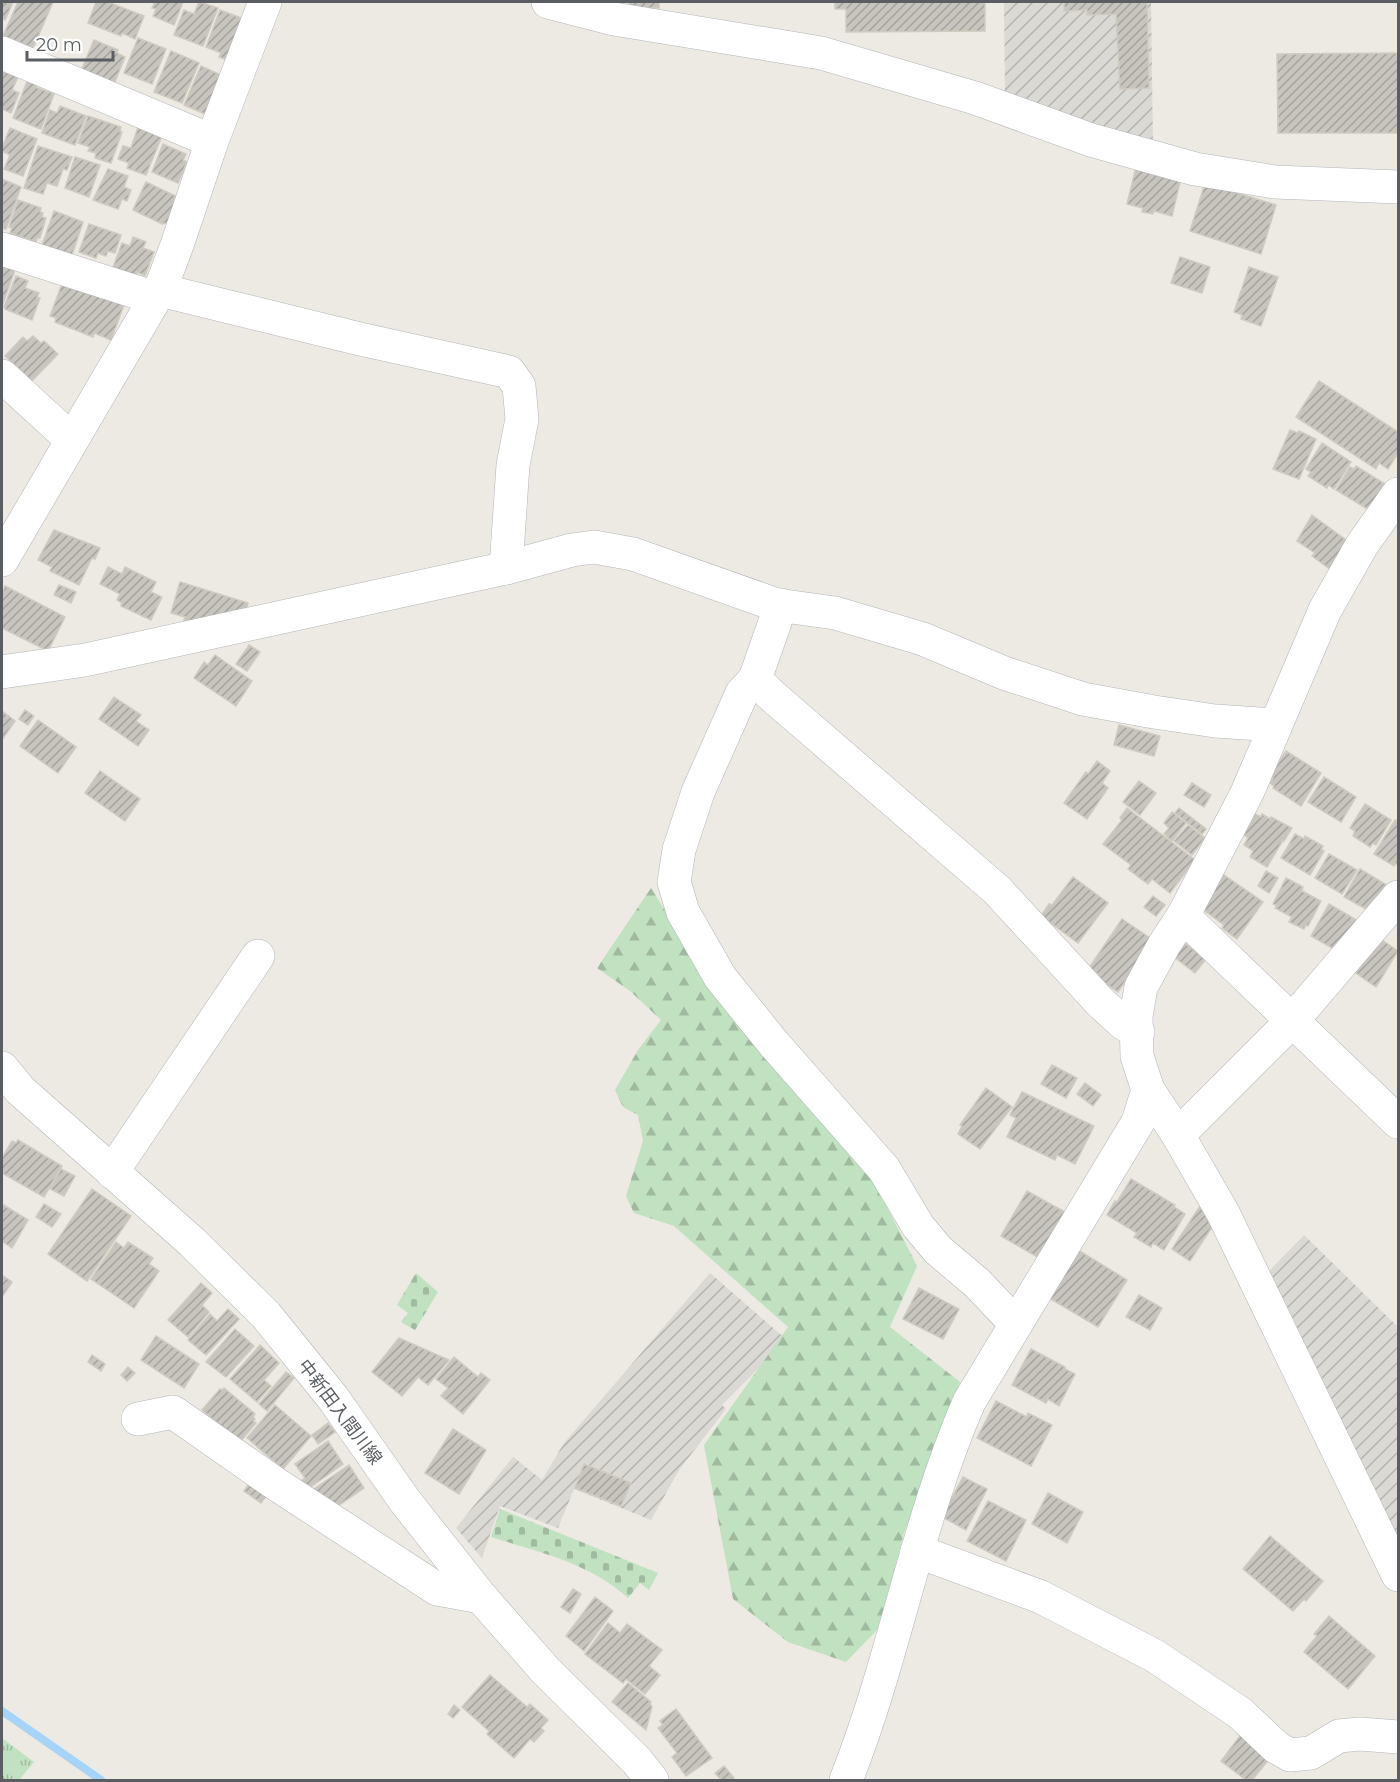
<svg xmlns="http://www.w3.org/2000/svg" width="1400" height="1782" viewBox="0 0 1400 1782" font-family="Montserrat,'Noto Sans JP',sans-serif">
  <defs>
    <pattern id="industrial-furrows" width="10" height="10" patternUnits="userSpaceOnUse" patternTransform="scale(1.5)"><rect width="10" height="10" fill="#dbd9d4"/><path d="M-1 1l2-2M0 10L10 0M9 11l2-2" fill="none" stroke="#b5b3af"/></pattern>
    <pattern id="forest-firs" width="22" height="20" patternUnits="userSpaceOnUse" patternTransform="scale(1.5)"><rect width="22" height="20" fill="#c0e2c0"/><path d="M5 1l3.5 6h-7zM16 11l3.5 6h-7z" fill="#9fba9f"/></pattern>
    <pattern id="cemetery-stones" width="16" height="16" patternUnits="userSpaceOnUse" patternTransform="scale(1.5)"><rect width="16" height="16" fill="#c0e2c0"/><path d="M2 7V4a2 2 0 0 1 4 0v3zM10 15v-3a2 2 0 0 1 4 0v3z" fill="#9fba9f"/></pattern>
    <pattern id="park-tufts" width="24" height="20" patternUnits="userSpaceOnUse" patternTransform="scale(1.5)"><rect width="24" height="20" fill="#c0e2c0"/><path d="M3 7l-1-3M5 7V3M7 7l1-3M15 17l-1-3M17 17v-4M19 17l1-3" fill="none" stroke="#9fba9f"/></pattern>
    <pattern id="building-hatch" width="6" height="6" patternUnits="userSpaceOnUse" patternTransform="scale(1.5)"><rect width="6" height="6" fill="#c8c5bf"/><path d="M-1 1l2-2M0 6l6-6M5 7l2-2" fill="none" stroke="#a5a39f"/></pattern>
  </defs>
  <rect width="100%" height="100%" fill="#eceae2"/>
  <g fill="url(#industrial-furrows)">
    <polygon points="1004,2 1151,2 1153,147 1005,99"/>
    <polygon points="1304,1235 1398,1327 1398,1544 1266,1274"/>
    <polygon points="710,1273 787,1340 722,1405 726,1409 679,1470 651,1520 574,1489 558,1528 500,1506 482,1558 456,1528 513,1457 542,1480 564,1443"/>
  </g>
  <polygon fill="url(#forest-firs)" points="651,888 712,986 864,1162 917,1266 890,1327 960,1382 904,1533 879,1628 846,1662 788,1642 733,1599 704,1445 788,1327 674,1226 634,1213 626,1196 643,1141 638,1115 623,1107 615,1090 638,1050 661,1020 630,991 597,968"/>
  <g fill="url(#cemetery-stones)">
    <polygon points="416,1273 438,1292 415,1330 401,1322 408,1313 397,1305"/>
    <path d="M500,1509L658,1573L649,1590L640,1583L628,1598C590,1563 539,1552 491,1537Z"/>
  </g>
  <polygon fill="url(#park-tufts)" points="2,1738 34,1762 19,1780 2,1780"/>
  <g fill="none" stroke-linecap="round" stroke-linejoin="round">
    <polyline stroke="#a6d4f8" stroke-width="8" points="2,1711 101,1780"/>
  </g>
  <g fill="url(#building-hatch)" stroke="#d0cbc1" stroke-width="1.5">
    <polygon points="2,2 13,2 5,20 2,18"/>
    <polygon points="18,2 53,2 33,48 3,36"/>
    <polygon points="96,2 108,2 144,16 135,39 122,33 121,36 88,23"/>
    <polygon points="155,2 183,2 174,25 153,16 156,9 152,8"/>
    <polygon points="199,2 218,8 203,46 174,35 184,10 194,14"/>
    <rect x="629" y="2" width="30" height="6"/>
    <polygon points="835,2 985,2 985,31 846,32 846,9 835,9"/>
    <polygon points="1064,2 1147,2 1149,88 1120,89 1116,14 1087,15 1087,10 1064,11"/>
    <polygon points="220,10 244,19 233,62 219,57 221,53 206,47"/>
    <polygon points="138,38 166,49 152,84 124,73"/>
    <polygon points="94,40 118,50 117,53 125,57 114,84 81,71"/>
    <polygon points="171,51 199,63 182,103 154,92"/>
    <polygon points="1398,53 1398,133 1278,133 1277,54"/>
    <polygon points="201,66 223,76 212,117 184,105"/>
    <polygon points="2,69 18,77 12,90 19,93 11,113 2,109"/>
    <polygon points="28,79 38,83 36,87 54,94 41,129 13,118"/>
    <polygon points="60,106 86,116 75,145 42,133 50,110 57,113"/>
    <polygon points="88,116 121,127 120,132 122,132 111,163 95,158 96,153 88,151 90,147 78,143"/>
    <polygon points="138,127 162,136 146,175 127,168 129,163 118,159 123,146 131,148"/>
    <polygon points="10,128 37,139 23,176 4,169 10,155 2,151 2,148"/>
    <polygon points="163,144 186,154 183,160 187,162 178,183 152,172"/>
    <polygon points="38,146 72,157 67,170 63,169 57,186 47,183 43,194 24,188"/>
    <polygon points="75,157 100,165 89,197 65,188"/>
    <polygon points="1136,167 1181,178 1172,216 1154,211 1153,214 1142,212 1143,208 1127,204"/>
    <polygon points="108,169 128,176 124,187 131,190 127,201 122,199 118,209 93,200"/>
    <polygon points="2,179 21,187 6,229 2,228"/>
    <polygon points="146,182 182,199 171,222 162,224 133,210"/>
    <polygon points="1205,183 1276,205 1261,254 1190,231"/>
    <polygon points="18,200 41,208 40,212 43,213 42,217 46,218 40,238 37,238 36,242 10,233 12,228 9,227"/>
    <polygon points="54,211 83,222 72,255 42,245"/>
    <polygon points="89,224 121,235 115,253 108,251 106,256 98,253 96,258 79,252"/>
    <polygon points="133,237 146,242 143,248 154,252 145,276 137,272 136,277 112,270 122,243 130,246"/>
    <polygon points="1180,257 1210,267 1202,293 1171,283"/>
    <polygon points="2,265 15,270 2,306"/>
    <polygon points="1249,267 1278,277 1261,326 1241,319 1242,315 1234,312"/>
    <polygon points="16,276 28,281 25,288 39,293 37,297 40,298 32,320 5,309 6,307 4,307"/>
    <polygon points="63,281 124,305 111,340 94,333 93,337 55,322 56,318 50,316"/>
    <polygon points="33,336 41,343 44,341 58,354 32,381 5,356 23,337 27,341"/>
    <polygon points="1319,381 1398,432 1398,453 1388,469 1379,463 1376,469 1296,417"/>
    <polygon points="1290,430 1298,433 1299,431 1316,439 1299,479 1273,469"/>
    <polygon points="1322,443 1351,462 1334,489 1328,485 1327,488 1308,476 1311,472 1306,469"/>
    <polygon points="1356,466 1388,486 1369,510 1336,490 1350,467 1354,469"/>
    <polygon points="1312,515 1350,543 1331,570 1312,556 1315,553 1297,541"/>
    <polygon points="54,530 100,548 95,559 92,558 79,585 50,571 52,567 38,560"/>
    <polygon points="108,567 122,574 125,567 156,582 151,592 162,597 151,620 121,606 122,603 117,600 120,594 100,584"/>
    <polygon points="180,582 248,603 245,616 205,626 184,620 185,617 171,613"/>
    <polygon points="59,585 76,592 71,603 54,595"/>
    <polygon points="5,586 65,617 48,651 2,628 2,594"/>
    <polygon points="249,645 260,652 247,671 236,664"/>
    <polygon points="215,655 252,681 236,706 194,678 204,662 208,665"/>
    <polygon points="114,697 141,715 136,721 149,730 138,746 99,719"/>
    <polygon points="25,710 34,716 28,725 19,719"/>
    <polygon points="2,711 15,721 2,740"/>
    <polygon points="38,720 76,747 58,773 20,746"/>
    <polygon points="1119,725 1160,736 1154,756 1114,745"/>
    <polygon points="1286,751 1321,773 1301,806 1273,788 1274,786 1270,783 1273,778 1270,776"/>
    <polygon points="1097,761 1110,771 1102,783 1108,788 1087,819 1064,803 1086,772 1088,774"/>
    <polygon points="100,771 140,799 125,821 85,793"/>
    <polygon points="1324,777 1356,797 1341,822 1308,802"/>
    <polygon points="1139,781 1156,793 1140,815 1123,802"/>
    <polygon points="1192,783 1211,795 1204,807 1184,795"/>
    <polygon points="1365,804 1391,820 1376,845 1373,843 1370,847 1353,836 1355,831 1350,828"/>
    <polygon points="1127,808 1195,860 1170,893 1152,879 1148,884 1128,869 1131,865 1103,844 1122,820 1120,818"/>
    <polygon points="1179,808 1206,829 1202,834 1175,813"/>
    <polygon points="1172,812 1186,823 1172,841 1164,834 1169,828 1164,823"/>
    <polygon points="1255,814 1261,817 1262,814 1270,819 1271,817 1292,828 1284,841 1283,840 1267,867 1250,857 1253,851 1244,845 1248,838 1244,835"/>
    <polygon points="1395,820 1398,821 1398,866 1395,863 1394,866 1374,854"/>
    <polygon points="1188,825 1205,838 1192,855 1174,841"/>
    <polygon points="1295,834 1304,839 1305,836 1323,846 1321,849 1324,851 1310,875 1281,858"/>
    <polygon points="1329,854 1357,870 1342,894 1315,878"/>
    <polygon points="1360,869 1390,887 1373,913 1344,897"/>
    <polygon points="1266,871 1278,878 1269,893 1258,886"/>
    <polygon points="1224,875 1263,902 1237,939 1222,928 1224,925 1201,908"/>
    <polygon points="1073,877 1108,903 1078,943 1041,916 1049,904 1052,905"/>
    <polygon points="1286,878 1303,887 1302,891 1321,901 1308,926 1306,925 1304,929 1289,922 1292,917 1275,908 1277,906 1273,904"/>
    <polygon points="1153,896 1165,905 1156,916 1144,907"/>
    <polygon points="1329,904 1360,922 1342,954 1311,936"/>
    <polygon points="1122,919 1153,940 1118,992 1096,977 1098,974 1089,968"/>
    <polygon points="1376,936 1398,951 1376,987 1353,971"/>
    <polygon points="1183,942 1206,959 1195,973 1173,956"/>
    <polygon points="1052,1065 1077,1078 1066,1098 1041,1084"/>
    <polygon points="1085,1083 1101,1095 1093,1106 1077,1094"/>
    <polygon points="986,1088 1012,1107 980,1149 958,1134 962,1126 960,1125"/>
    <polygon points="1022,1092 1094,1126 1075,1164 1057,1155 1055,1160 1007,1137 1016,1118 1010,1115"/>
    <polygon points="18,1140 62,1166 44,1197 2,1173 2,1158 12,1141 16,1143"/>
    <polygon points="61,1169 75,1176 64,1196 50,1189"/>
    <polygon points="1131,1179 1175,1205 1174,1207 1185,1214 1164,1250 1153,1243 1151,1247 1134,1237 1137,1233 1107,1215 1115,1201 1117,1202"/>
    <polygon points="92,1189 131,1216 87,1281 48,1254"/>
    <polygon points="1027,1191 1065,1212 1039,1258 1001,1236"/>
    <polygon points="2,1204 28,1220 12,1248 2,1241"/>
    <polygon points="44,1204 61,1214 52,1227 36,1217"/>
    <polygon points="1200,1206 1212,1227 1190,1261 1172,1249"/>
    <polygon points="116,1242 124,1248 128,1242 153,1258 149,1264 159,1271 134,1308 91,1279"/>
    <polygon points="1078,1250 1127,1280 1098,1327 1049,1298"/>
    <polygon points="2,1275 12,1282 2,1297"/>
    <polygon points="201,1283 212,1293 202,1305 209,1312 188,1337 168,1320"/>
    <polygon points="919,1288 959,1309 943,1339 903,1319"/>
    <polygon points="1139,1295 1162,1308 1150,1330 1126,1317"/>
    <polygon points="228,1309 239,1319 206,1355 188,1340 210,1314 217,1321"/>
    <polygon points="235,1329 254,1346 226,1377 206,1362"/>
    <polygon points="156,1336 199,1364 184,1388 141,1360"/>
    <polygon points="399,1338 449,1360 428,1385 418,1377 402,1396 372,1372"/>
    <polygon points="260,1345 279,1363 264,1380 271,1386 257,1402 230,1379"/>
    <polygon points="1031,1349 1065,1367 1065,1369 1075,1374 1059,1406 1048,1399 1046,1403 1012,1385"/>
    <polygon points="92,1355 105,1364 101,1371 88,1362"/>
    <polygon points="454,1357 478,1377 481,1373 490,1380 463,1414 441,1396 448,1388 436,1379"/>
    <polygon points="128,1367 135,1373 127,1381 121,1375"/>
    <polygon points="286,1372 294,1378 267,1411 259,1404"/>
    <polygon points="224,1388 255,1414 253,1417 255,1419 253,1421 256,1423 240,1442 202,1410 220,1389 222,1390"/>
    <polygon points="996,1401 1027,1417 1028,1413 1052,1425 1031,1466 977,1438"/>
    <polygon points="275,1405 311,1436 283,1469 247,1438"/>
    <polygon points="328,1423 335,1432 318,1444 312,1435"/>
    <polygon points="453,1429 486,1450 459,1494 425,1473"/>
    <polygon points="328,1441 343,1464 302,1493 296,1484 305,1478 295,1464"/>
    <polygon points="584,1464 631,1483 621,1506 575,1488"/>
    <polygon points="349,1465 364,1488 335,1508 329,1499 323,1503 314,1489"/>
    <polygon points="963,1477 987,1489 966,1530 942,1517"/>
    <polygon points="252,1479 270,1491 261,1503 244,1491"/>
    <polygon points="1048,1493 1083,1512 1067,1543 1032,1524"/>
    <polygon points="988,1501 1026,1520 1006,1561 967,1541"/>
    <polygon points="1270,1536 1323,1581 1306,1601 1304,1599 1293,1611 1243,1569"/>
    <polygon points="573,1589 581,1594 570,1613 561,1607"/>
    <polygon points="595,1597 613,1611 584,1651 566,1636"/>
    <polygon points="1329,1616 1375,1656 1348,1689 1304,1652 1317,1636 1314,1634"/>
    <polygon points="608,1623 620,1633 627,1624 662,1650 649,1666 660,1675 645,1694 626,1679 623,1683 585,1654"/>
    <polygon points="490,1675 527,1707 530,1704 548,1720 541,1728 544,1731 534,1742 530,1739 514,1758 487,1734 489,1731 462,1707"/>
    <polygon points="628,1683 651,1702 650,1704 652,1707 646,1730 612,1702"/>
    <polygon points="454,1705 460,1710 453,1718 448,1714"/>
    <polygon points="676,1709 712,1758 686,1776 672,1757 677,1753 658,1728 663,1725 660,1721"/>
    <polygon points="1242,1733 1271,1757 1252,1780 1246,1780 1221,1761"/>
    <polygon points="724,1766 734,1778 731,1780 721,1780 715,1773"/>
  </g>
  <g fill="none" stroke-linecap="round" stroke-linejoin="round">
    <defs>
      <g id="street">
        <polyline points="548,2 614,19 821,53 975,98 1091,140 1195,169 1275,182 1398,187"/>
        <polyline points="2,53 212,141"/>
        <polyline points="2,249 155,298"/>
        <polyline points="160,290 360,339 509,372 519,386 522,419 513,465 506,568 572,550 594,547 633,554 777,605 835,613 923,639 1004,673 1083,699 1154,712 1215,721 1275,725"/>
        <polyline points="2,376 72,440"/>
        <polyline points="1398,494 1362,545 1325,610 1247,793 1183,916 1164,945 1141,987 1136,1016 1137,1056 1148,1090 1178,1135 1223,1213 1398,1575"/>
        <polyline points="2,560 160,290 177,245 212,141 265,2"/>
        <polyline points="781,605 755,679 770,694 997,890 1100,1002 1123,1023 1138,1032"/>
        <polyline points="2,672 85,660 506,568"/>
        <polyline points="755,679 742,693 698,792 679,850 674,882 683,912 720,977 774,1044 884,1169 918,1226 938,1250 977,1283 1016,1324"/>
        <polyline points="1183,916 1398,1122"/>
        <polyline points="1178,1135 1292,1021 1398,897"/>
        <polyline points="112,1172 258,956"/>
        <polyline points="138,1419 173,1412 276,1484 437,1589 481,1597"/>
        <polyline points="917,1551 1041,1597 1155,1656 1240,1713 1276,1747 1290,1755 1311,1753 1339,1736 1360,1734 1398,1737"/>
      </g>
      <g id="secondary">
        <polyline points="2,1068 20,1090 192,1242 266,1315 333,1398 405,1501 481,1597 545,1670 637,1761 652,1780"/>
        <path d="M846,1780C895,1657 916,1524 969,1402L1138,1122L1148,1090"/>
      </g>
    </defs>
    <use href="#street" stroke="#b3b5b9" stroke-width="34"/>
    <use href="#secondary" stroke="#b1b5b9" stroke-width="34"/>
    <use href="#street" stroke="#fff" stroke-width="33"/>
    <use href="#secondary" stroke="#fff" stroke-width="33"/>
  </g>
  <g text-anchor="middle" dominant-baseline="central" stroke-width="4.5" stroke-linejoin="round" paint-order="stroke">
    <g font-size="18" fill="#5a5e62" stroke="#fff">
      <text transform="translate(340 1412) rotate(53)">中新田入間川線</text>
    </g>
  </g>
  <rect width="1400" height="1782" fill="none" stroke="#5a5e62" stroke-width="6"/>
  <path d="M27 51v9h86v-9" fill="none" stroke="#5a5e62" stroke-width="3"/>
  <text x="36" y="51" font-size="18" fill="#5a5e62" stroke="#ffffff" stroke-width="4.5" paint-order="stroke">20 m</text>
</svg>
